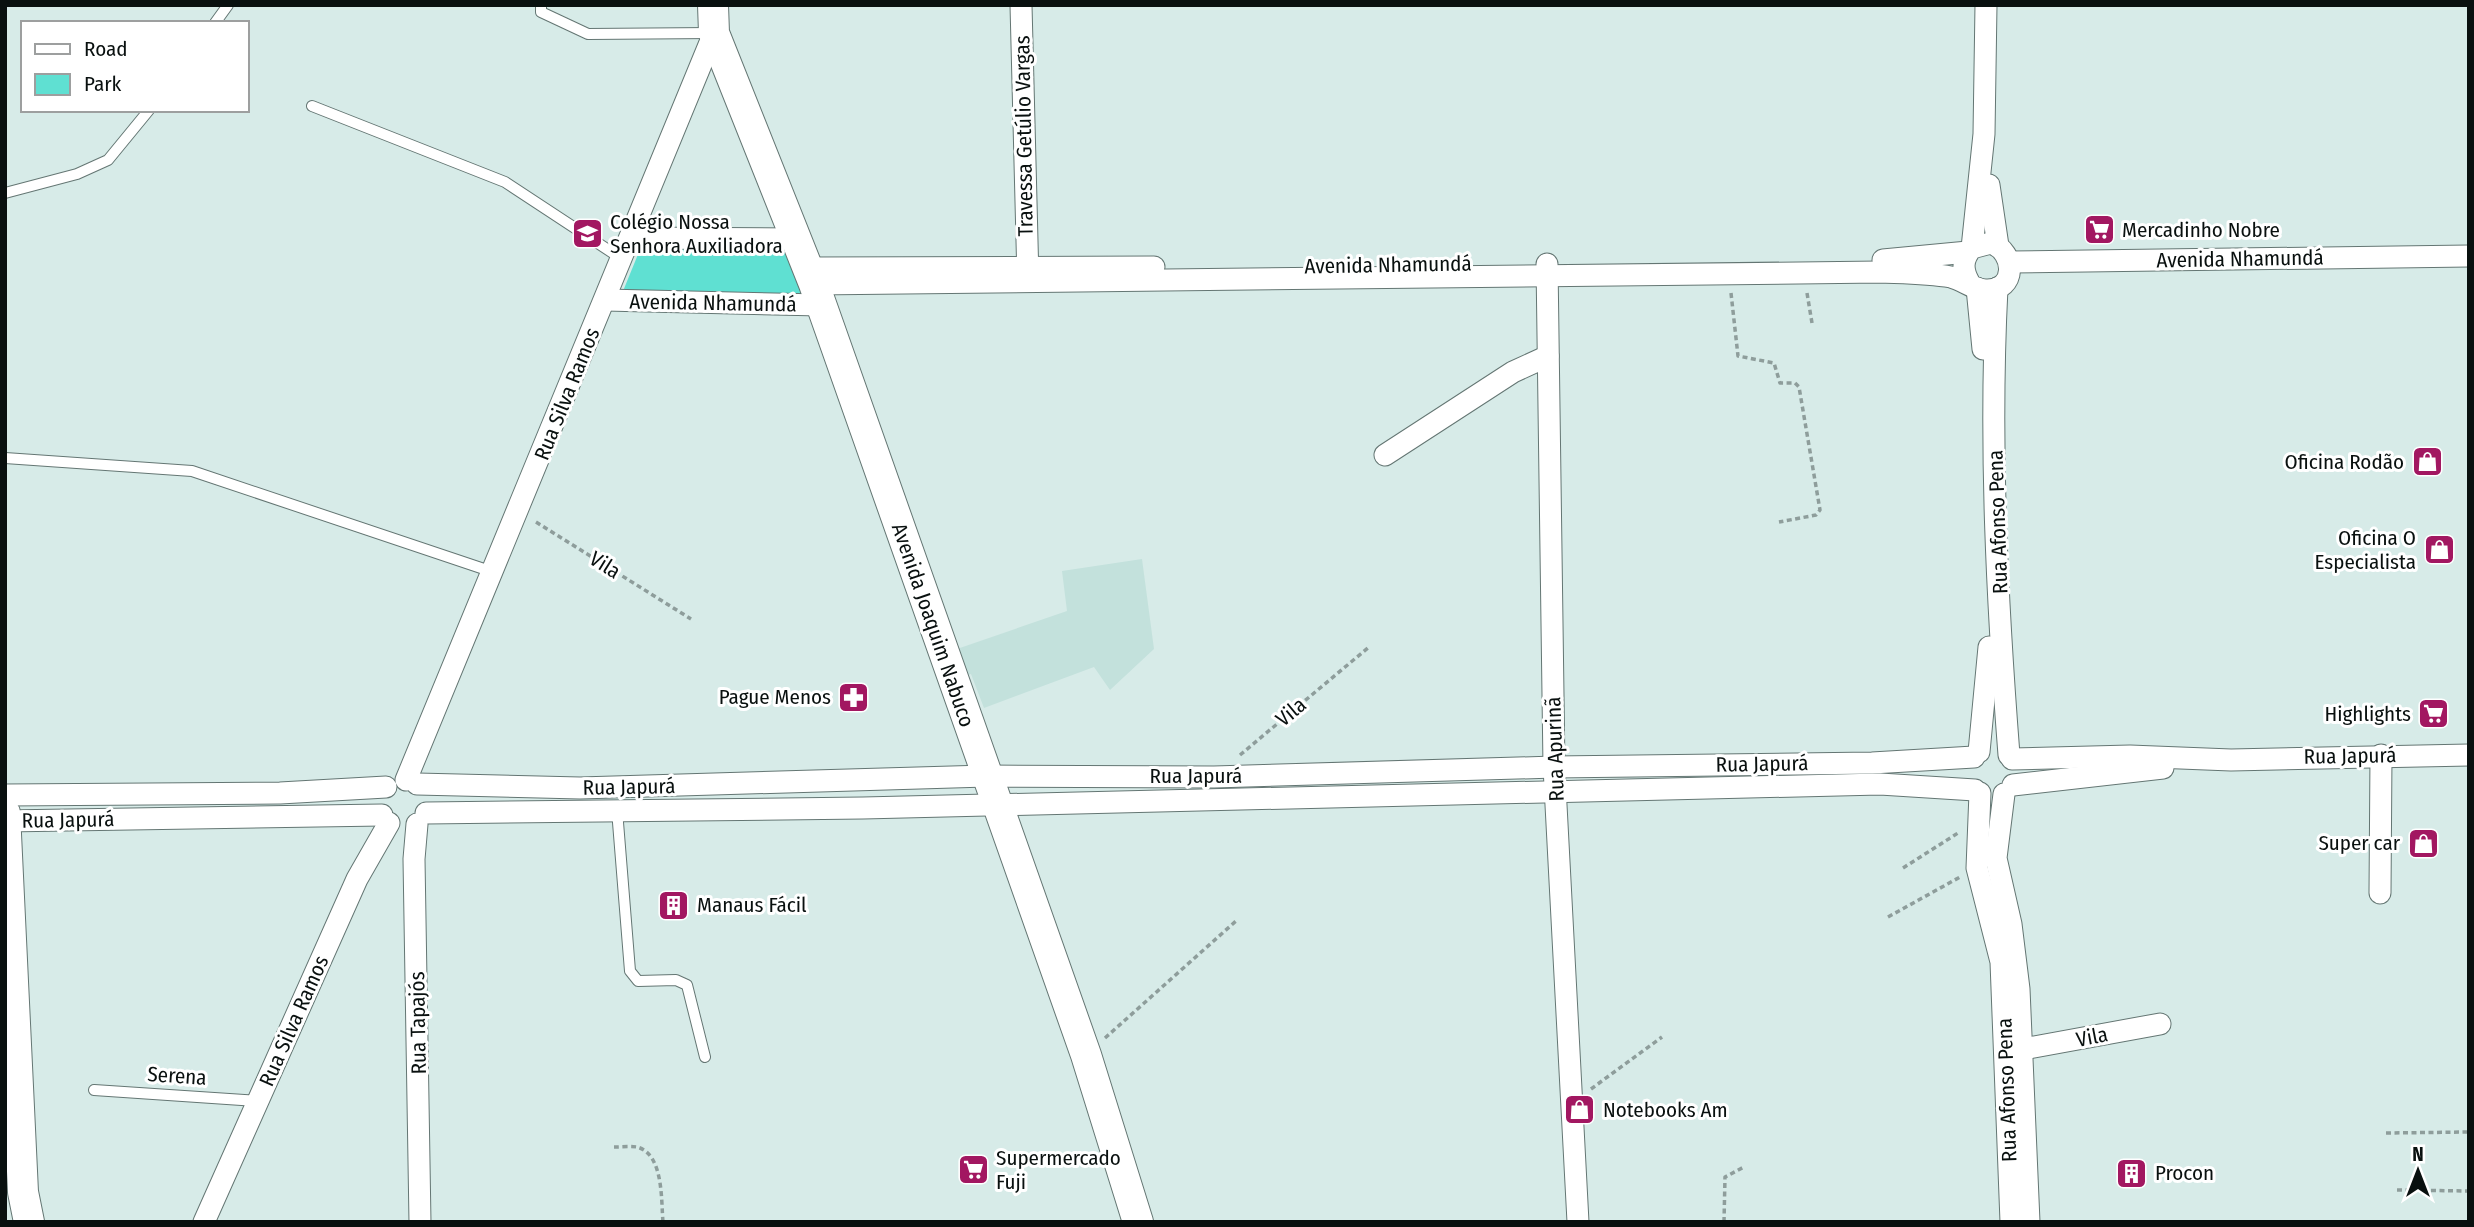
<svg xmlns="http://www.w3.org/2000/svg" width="2474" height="1227" viewBox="0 0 2474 1227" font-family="'Fira Sans Condensed',sans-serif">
  <rect width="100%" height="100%" fill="#d7ebe8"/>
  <polygon fill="#c3e1dc" points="1142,559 1154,649 1110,690 1094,667 984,708 971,674 962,677 954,650 1067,611 1062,571"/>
  <polygon fill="#5fe0d2" points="792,245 812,298 619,301 641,247"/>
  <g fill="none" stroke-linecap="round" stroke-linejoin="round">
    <defs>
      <g id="lane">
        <polyline points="541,5 541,12 588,34 712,33"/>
        <polyline points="215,23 228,5"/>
        <polyline points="312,106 505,182 622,259"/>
        <polyline points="5,193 77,174 108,160 149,110"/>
        <polyline points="5,458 192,471 493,572"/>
        <polyline points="617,810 630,971 638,981 676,980 687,985 705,1057"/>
        <polyline points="94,1090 258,1101"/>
      </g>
      <g id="street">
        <polyline points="1021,5 1028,280"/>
        <polyline points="1989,185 1998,246"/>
        <polyline points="631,238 798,239"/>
        <polyline points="1972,248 1984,134 1986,5"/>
        <polyline points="1883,260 1968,252"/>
        <polyline points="2011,262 2469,256"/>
        <polyline points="1547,264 1554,767 1578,1222"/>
        <polyline points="808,268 1154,267"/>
        <path d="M814,284L1880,272C1904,273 1928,273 1951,277C1963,280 1974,290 1986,290C2017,291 2016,252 1991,243L1972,248C1962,259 1962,270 1969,282"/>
        <polyline points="1977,288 1983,349"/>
        <path d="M1997,288C1989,443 1997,601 2009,755"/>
        <polyline points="605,300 821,305"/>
        <polyline points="1385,455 1513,372 1548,356"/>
        <polyline points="1979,752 1989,647"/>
        <polyline points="2012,759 2130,756 2231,760 2469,755"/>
        <polyline points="406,780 714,33"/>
        <polyline points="417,784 580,788 986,776 1214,777 1554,767 1872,763 1974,757"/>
        <polyline points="2013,785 2163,768"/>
        <polyline points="1980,793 1977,868 2001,962 2011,1222"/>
        <polyline points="2004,794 1996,858 2011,924 2019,989 2029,1222"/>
        <polyline points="5,795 280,793 386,787"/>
        <polyline points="426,813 863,808 1880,784 1975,790"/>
        <polyline points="5,821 382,815"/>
        <polyline points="417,824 414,859 420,1222"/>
        <polyline points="2380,893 2381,755"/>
        <polyline points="2023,1049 2160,1024"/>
        <polyline points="204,1222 357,879 389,823"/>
      </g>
      <g id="secondary">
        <polyline points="713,5 714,33 814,284 1086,1055 1138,1222"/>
        <polyline points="5,813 23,1192 29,1222"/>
      </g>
    </defs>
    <use href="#lane" stroke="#647673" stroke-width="12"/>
    <use href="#street" stroke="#647673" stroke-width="23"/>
    <use href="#secondary" stroke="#647673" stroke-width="32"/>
    <g stroke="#8e9d9b" stroke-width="3.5" stroke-dasharray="5 3.5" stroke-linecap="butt">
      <polyline points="1731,293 1738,356 1774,363 1780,383 1795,383 1799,387 1820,510 1816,515 1779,522"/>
      <polyline points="1807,293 1812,323"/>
      <polyline points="536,522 691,619"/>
      <polyline points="1240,755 1369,647"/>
      <polyline points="1903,868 1958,833"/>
      <polyline points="1888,917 1960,877"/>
      <polyline points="1105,1038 1236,921"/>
      <polyline points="1591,1089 1662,1037"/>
      <polyline points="2386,1133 2469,1132"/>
      <path d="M614,1147C621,1147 630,1146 637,1147C664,1154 661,1201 663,1222"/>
      <polyline points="2397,1190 2469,1191"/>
      <polyline points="1724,1222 1725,1177 1744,1167"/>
    </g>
    <use href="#lane" stroke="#fff" stroke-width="10"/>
    <use href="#street" stroke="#fff" stroke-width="21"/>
    <use href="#secondary" stroke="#fff" stroke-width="30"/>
  </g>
  <defs>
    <symbol id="supermarket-square" viewBox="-11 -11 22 22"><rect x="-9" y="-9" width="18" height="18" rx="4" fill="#a21761" stroke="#fff"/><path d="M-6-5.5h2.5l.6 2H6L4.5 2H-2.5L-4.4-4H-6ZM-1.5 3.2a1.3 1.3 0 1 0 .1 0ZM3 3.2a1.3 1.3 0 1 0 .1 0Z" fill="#fff"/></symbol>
    <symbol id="school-square" viewBox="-11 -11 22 22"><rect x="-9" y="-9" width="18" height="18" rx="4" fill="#a21761" stroke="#fff"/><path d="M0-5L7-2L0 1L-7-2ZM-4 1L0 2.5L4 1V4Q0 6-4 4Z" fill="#fff"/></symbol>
    <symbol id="shop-square" viewBox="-11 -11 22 22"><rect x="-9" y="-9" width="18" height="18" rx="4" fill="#a21761" stroke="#fff"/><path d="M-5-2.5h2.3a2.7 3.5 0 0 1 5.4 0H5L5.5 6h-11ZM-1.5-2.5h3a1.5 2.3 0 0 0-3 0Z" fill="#fff"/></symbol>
    <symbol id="pharmacy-square" viewBox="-11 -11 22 22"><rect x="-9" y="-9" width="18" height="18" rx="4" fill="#a21761" stroke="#fff"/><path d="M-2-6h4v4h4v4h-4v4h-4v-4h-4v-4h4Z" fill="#fff"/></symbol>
    <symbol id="building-square" viewBox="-11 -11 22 22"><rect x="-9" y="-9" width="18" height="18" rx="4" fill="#a21761" stroke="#fff"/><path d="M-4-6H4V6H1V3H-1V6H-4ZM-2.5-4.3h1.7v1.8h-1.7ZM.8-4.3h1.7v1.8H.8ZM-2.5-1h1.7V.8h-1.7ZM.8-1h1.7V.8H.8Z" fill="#fff"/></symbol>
  </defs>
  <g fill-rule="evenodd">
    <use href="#supermarket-square" x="2082" y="212" width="35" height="35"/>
    <use href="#school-square" x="570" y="216" width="35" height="35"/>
    <use href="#shop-square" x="2410" y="444" width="35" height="35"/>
    <use href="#shop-square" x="2422" y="532" width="35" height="35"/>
    <use href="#pharmacy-square" x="836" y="680" width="35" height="35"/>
    <use href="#supermarket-square" x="2416" y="696" width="35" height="35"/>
    <use href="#shop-square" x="2406" y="826" width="35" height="35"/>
    <use href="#building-square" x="656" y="888" width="35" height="35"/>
    <use href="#shop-square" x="1562" y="1092" width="35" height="35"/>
    <use href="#supermarket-square" x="956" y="1152" width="35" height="35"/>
    <use href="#building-square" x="2114" y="1156" width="35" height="35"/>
  </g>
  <g text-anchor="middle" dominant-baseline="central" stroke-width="6" stroke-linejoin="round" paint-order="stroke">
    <g font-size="21" fill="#09100f" stroke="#fff">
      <text transform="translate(1024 136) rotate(-91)">Travessa Getúlio Vargas</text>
      <text transform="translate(2240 259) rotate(-1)">Avenida Nhamundá</text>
      <text transform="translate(1388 265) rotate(-1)">Avenida Nhamundá</text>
      <text transform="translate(713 303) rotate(1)">Avenida Nhamundá</text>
      <text transform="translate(567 394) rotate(-68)">Rua Silva Ramos</text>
      <text transform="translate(1998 522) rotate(-92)">Rua Afonso Pena</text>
      <text transform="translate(605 565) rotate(32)">Vila</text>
      <text transform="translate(933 625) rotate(71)">Avenida Joaquim Nabuco</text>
      <text transform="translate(1291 712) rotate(-40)">Vila</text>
      <text transform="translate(1555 749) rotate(-92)">Rua Apurinã</text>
      <text transform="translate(2350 756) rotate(-1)">Rua Japurá</text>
      <text transform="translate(1762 764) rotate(-1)">Rua Japurá</text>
      <text x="1196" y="776">Rua Japurá</text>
      <text transform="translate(629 787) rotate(-1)">Rua Japurá</text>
      <text transform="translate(68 820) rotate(-1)">Rua Japurá</text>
      <text transform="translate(294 1021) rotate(-66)">Rua Silva Ramos</text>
      <text transform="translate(418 1023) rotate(-91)">Rua Tapajós</text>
      <text transform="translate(2092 1037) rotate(-11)">Vila</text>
      <text transform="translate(177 1076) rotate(4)">Serena</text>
      <text transform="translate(2007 1090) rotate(-92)">Rua Afonso Pena</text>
    </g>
    <g font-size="21" fill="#09100f" stroke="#fff" text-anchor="start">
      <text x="610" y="222">Colégio Nossa<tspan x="610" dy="24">Senhora Auxiliadora</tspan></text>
      <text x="2122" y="230">Mercadinho Nobre</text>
      <text x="2404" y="462" text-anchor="end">Oficina Rodão</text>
      <text x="2416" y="538" text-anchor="end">Oficina O<tspan x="2416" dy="24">Especialista</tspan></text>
      <text x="831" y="697" text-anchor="end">Pague Menos</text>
      <text x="2411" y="714" text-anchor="end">Highlights</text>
      <text x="2400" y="843" text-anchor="end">Super car</text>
      <text x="697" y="905">Manaus Fácil</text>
      <text x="1603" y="1110">Notebooks Am</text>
      <text x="996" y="1158">Supermercado<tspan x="996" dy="24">Fuji</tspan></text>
      <text x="2155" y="1173">Procon</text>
    </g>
  </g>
  <rect width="2474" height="1227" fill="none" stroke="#09100f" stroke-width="14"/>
  <rect x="21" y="21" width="228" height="91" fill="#ffffff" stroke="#9d9f9f" stroke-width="2"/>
  <rect x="35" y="44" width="35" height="10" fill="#ffffff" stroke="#9d9f9f" stroke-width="2"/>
  <text x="84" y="56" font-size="21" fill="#09100f">Road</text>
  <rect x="35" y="74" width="35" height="21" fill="#5fe0d2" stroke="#9d9f9f" stroke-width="2"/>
  <text x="84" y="91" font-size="21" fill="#09100f">Park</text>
  <g transform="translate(2418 1171)" stroke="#ffffff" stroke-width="5" paint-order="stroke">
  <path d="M0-5L12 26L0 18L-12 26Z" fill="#09100f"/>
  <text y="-10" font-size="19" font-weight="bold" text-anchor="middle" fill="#09100f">N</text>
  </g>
</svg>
